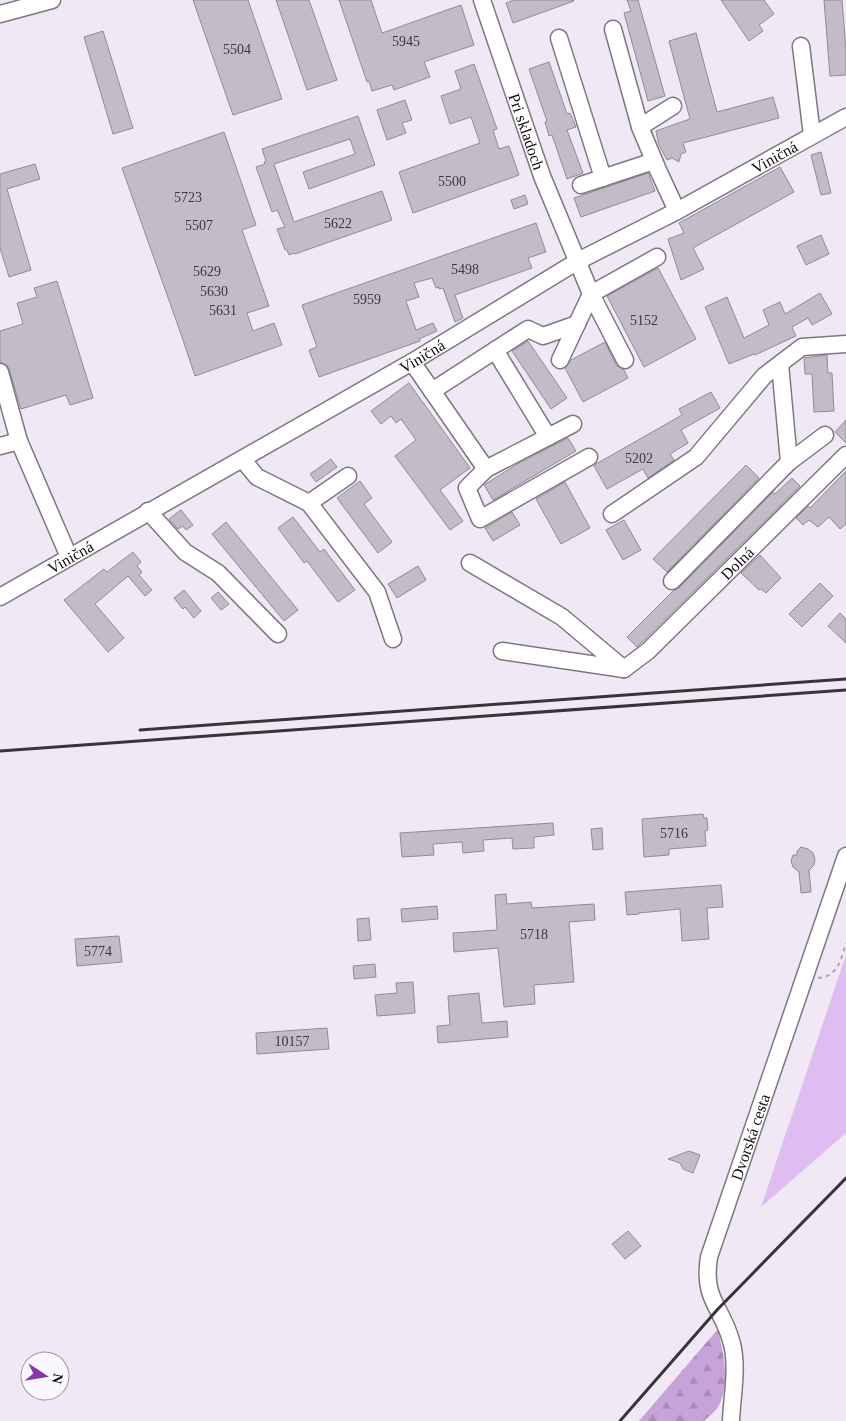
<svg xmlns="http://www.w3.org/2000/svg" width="846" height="1421" viewBox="0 0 846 1421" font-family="'Times New Roman',serif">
  <defs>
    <pattern id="forest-firs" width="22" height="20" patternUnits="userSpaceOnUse" patternTransform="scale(1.25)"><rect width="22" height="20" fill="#c6a3d8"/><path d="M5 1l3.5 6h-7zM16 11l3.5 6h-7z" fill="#a98bb8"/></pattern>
  </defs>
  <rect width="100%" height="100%" fill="#f0e8f4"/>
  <polygon fill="#dfbcf1" points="846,955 846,1133 761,1207"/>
  <path fill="url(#forest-firs)" d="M718,1329C723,1353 731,1384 718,1407C715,1412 708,1417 704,1421H639Z"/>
  <g fill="#c3bcc8" stroke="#928b96">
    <polygon points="193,0 248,0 282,99 233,115"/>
    <polygon points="276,0 309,0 337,80 307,90"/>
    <polygon points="339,0 371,0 382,33 461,5 474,45 424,62 430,77 394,90 392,85 372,91 369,81 367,82"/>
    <polygon points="514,0 573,0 574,1 513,23 506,3"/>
    <polygon points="627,0 638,0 665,96 648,101 624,13 631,11"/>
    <polygon points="721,0 764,0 774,14 759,25 763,31 749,41"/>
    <polygon points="824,0 842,0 846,50 846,75 830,76"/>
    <polygon points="103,31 133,128 113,134 84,37"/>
    <polygon points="696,33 717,112 773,97 779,118 683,143 686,152 681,154 679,162 672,158 667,160 659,145 656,131 690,119 669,41"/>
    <polygon points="549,62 567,114 570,113 576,127 567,130 583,173 567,179 552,135 549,136 545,122 547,121 529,69"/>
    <polygon points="474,64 497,129 493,130 499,149 509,146 519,175 413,213 399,172 480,143 471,117 450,124 441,96 461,89 455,71"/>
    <polygon points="405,100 412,120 402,123 406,133 387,140 377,110"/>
    <polygon points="358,116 375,165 309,189 303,172 355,154 350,139 274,164 294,222 382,191 392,220 295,254 294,253 289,255 287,250 285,250 277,229 285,227 277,210 272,212 256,167 265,164 264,162 266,161 262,149"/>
    <polygon points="224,132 256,225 242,230 269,306 247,313 253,331 274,323 282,345 195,376 182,337 122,168"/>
    <polygon points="821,152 831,193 821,195 811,155"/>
    <polygon points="35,164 40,179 7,189 31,270 9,277 0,248 0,174"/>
    <polygon points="780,167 794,192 693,248 704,269 681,280 668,239 684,233 679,223"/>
    <polygon points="648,173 655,191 581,217 574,198"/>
    <polygon points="525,195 528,204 514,209 511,200"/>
    <polygon points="536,223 546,252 528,258 532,268 455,295 463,318 455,322 443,288 439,289 439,287 436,288 432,278 414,283 419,297 406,301 416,330 433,323 437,331 419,339 420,341 319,377 309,350 317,347 302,305"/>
    <polygon points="821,235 829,254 806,265 797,246"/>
    <polygon points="658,268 696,339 644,367 607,296"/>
    <polygon points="57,281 93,398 70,405 66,395 21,409 9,369 7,365 0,362 0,331 23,324 17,303 37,297 34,288"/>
    <polygon points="820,293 832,314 812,325 808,318 792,327 796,336 755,355 754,354 729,364 705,307 727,297 744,338 769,325 763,310 780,302 785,314"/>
    <polygon points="528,341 567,398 551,409 512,351"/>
    <polygon points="605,342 616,365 624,370 628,378 583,402 565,368 571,360"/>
    <polygon points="827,355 828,373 832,373 834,411 814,412 812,374 805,374 804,358"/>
    <polygon points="409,383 470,468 440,490 463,521 450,530 395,456 416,440 401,419 396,423 391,416 381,424 371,411"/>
    <polygon points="711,392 720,408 681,430 688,443 670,454 674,460 648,478 643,469 607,489 594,466 596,464 682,415 679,409"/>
    <polygon points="846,420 846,443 835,432"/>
    <polygon points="568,438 576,451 493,500 484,485 487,483 519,463"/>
    <polygon points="331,459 337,467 316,482 310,474"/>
    <polygon points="746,465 759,478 667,572 653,559"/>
    <polygon points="846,471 846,524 840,529 829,517 818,527 809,520 803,525 796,518 808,506 810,508"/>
    <polygon points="792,478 800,486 637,647 627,637 673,591 679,588 773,492 775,494"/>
    <polygon points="360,481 372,498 364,504 392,542 378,553 337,498"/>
    <polygon points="565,482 590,528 561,544 536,499"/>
    <polygon points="181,510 193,525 186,530 183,526 178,529 169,519"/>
    <polygon points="512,512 520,525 493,541 485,528"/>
    <polygon points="293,517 320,552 324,549 355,590 338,602 307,561 304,563 278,528"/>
    <polygon points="624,520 641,550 623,560 606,530"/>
    <polygon points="226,522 298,610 284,621 212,534"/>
    <polygon points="133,552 141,562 137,566 142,572 139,575 152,590 145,596 128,576 95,604 124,638 108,652 64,600 104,569 107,572"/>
    <polygon points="760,555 781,578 766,593 761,589 759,590 741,573"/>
    <polygon points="418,566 426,580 397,598 388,584"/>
    <polygon points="820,583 833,596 802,627 789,614"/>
    <polygon points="184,590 201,611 194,618 185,607 183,609 174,598"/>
    <polygon points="218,592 229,604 221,610 211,598"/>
    <polygon points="840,613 846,619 846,643 828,626"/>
    <polygon points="703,814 704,818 707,818 708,830 705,831 706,846 669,849 669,855 644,857 642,819"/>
    <polygon points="553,823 554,835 534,837 534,848 513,849 512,838 483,840 484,851 463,853 462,842 433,844 434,855 402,857 400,833"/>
    <polygon points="602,828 603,849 593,850 591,829"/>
    <polygon points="801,847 808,849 813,853 815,859 814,865 809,870 811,892 801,893 799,872 793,867 791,861 793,855 797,855 797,851"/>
    <polygon points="721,885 723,907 707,908 709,939 682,941 680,909 639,913 639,914 627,915 625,892"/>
    <polygon points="506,894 507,904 531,902 532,908 594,904 595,920 569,922 574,982 534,985 535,1004 504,1007 498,948 454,952 453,933 497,930 495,895"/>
    <polygon points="437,906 438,919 402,922 401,909"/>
    <polygon points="369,918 371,940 358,941 357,919"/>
    <polygon points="119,936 122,962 77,966 75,939"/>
    <polygon points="375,964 376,977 354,979 353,966"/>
    <polygon points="413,982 415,1013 377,1016 375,995 397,993 396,983"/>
    <polygon points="479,993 482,1023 507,1021 508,1037 438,1043 437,1026 450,1025 448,996"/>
    <polygon points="327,1028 329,1049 257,1054 256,1033"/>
    <polygon points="689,1151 700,1155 693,1173 683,1169 680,1163 668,1159"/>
    <polygon points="628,1231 641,1246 625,1259 612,1244"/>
  </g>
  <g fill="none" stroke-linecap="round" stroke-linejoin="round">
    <defs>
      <g id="minor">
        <path id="s1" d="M482,0L542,176L591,294L657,257"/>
        <polyline points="0,14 52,0"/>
        <polyline points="613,29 640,127"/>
        <polyline points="559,38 603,178"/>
        <polyline points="801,46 812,135"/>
        <polyline points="673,106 640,127 658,170 677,211"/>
        <polyline points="581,185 654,161"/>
        <polyline points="495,350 548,437"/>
        <polyline points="560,360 591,294 625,360"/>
        <polyline points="412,362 486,469 467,488 480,519 589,457"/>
        <polyline points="780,364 789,462"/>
        <polyline points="0,372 19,441 69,557"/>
        <polyline points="432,391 528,329 543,336 577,324"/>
        <polyline points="0,446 19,441"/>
        <polyline points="243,460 257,477 309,503 348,476"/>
        <polyline points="486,469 573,424"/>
        <polyline points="309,503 377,592 393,639"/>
        <polyline points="148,511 185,552 218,573 278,634"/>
        <polyline points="612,514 696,457 764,376 802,347 846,344"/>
        <polyline points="470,563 562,617 624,669"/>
        <polyline points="672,581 789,462 825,435"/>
        <path id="s2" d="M0,597L412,362L578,261L677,211L846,117"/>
        <polyline points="502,651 624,669"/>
        <path id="s3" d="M624,669L648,651L846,455"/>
        <path id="s4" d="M731,1421C732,1396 738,1368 732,1344C723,1307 702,1301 709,1257L846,856"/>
      </g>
    </defs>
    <use href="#minor" stroke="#7e7782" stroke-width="19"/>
    <path stroke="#aba5ae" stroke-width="2" stroke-dasharray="4 4" stroke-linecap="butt" d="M818,978C838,977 841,959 846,943"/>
    <use href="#minor" stroke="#fff" stroke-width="16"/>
    <g stroke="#38343a" stroke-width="3">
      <polyline points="140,730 846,679"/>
      <polyline points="0,751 846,690"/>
      <polyline points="620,1421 717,1310 846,1178"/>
    </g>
  </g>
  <g text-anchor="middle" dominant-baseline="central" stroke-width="4.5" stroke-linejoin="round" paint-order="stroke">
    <g font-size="14" fill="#3c383e">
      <text x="406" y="41">5945</text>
      <text x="237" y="49">5504</text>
      <text x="452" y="181">5500</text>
      <text x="188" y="197">5723</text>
      <text x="338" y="223">5622</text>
      <text x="199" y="225">5507</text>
      <text x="465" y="269">5498</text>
      <text x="207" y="271">5629</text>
      <text x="214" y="291">5630</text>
      <text x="367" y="299">5959</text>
      <text x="223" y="310">5631</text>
      <text x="644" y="320">5152</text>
      <text x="639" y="458">5202</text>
      <text x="674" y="833">5716</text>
      <text x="534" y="934">5718</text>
      <text x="98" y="951">5774</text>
      <text x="292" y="1041">10157</text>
    </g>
    <g font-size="16" fill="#0f0c10" stroke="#fbf7fe">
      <text stroke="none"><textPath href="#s1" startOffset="139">Pri skladoch</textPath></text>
      <text stroke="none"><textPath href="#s2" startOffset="891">Viničná</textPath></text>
      <text stroke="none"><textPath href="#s2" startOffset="486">Viničná</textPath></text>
      <text stroke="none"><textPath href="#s2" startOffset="81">Viničná</textPath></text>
      <text stroke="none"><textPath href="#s3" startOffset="155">Dolná</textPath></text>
      <text stroke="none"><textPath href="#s4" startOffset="296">Dvorská cesta</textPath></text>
    </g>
  </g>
  <g transform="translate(45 1376) rotate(102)"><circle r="24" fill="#fbf7fe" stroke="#9d999f"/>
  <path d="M0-4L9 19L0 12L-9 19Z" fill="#8638a8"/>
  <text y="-8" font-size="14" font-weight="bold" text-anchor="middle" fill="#0f0c10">N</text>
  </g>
</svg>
